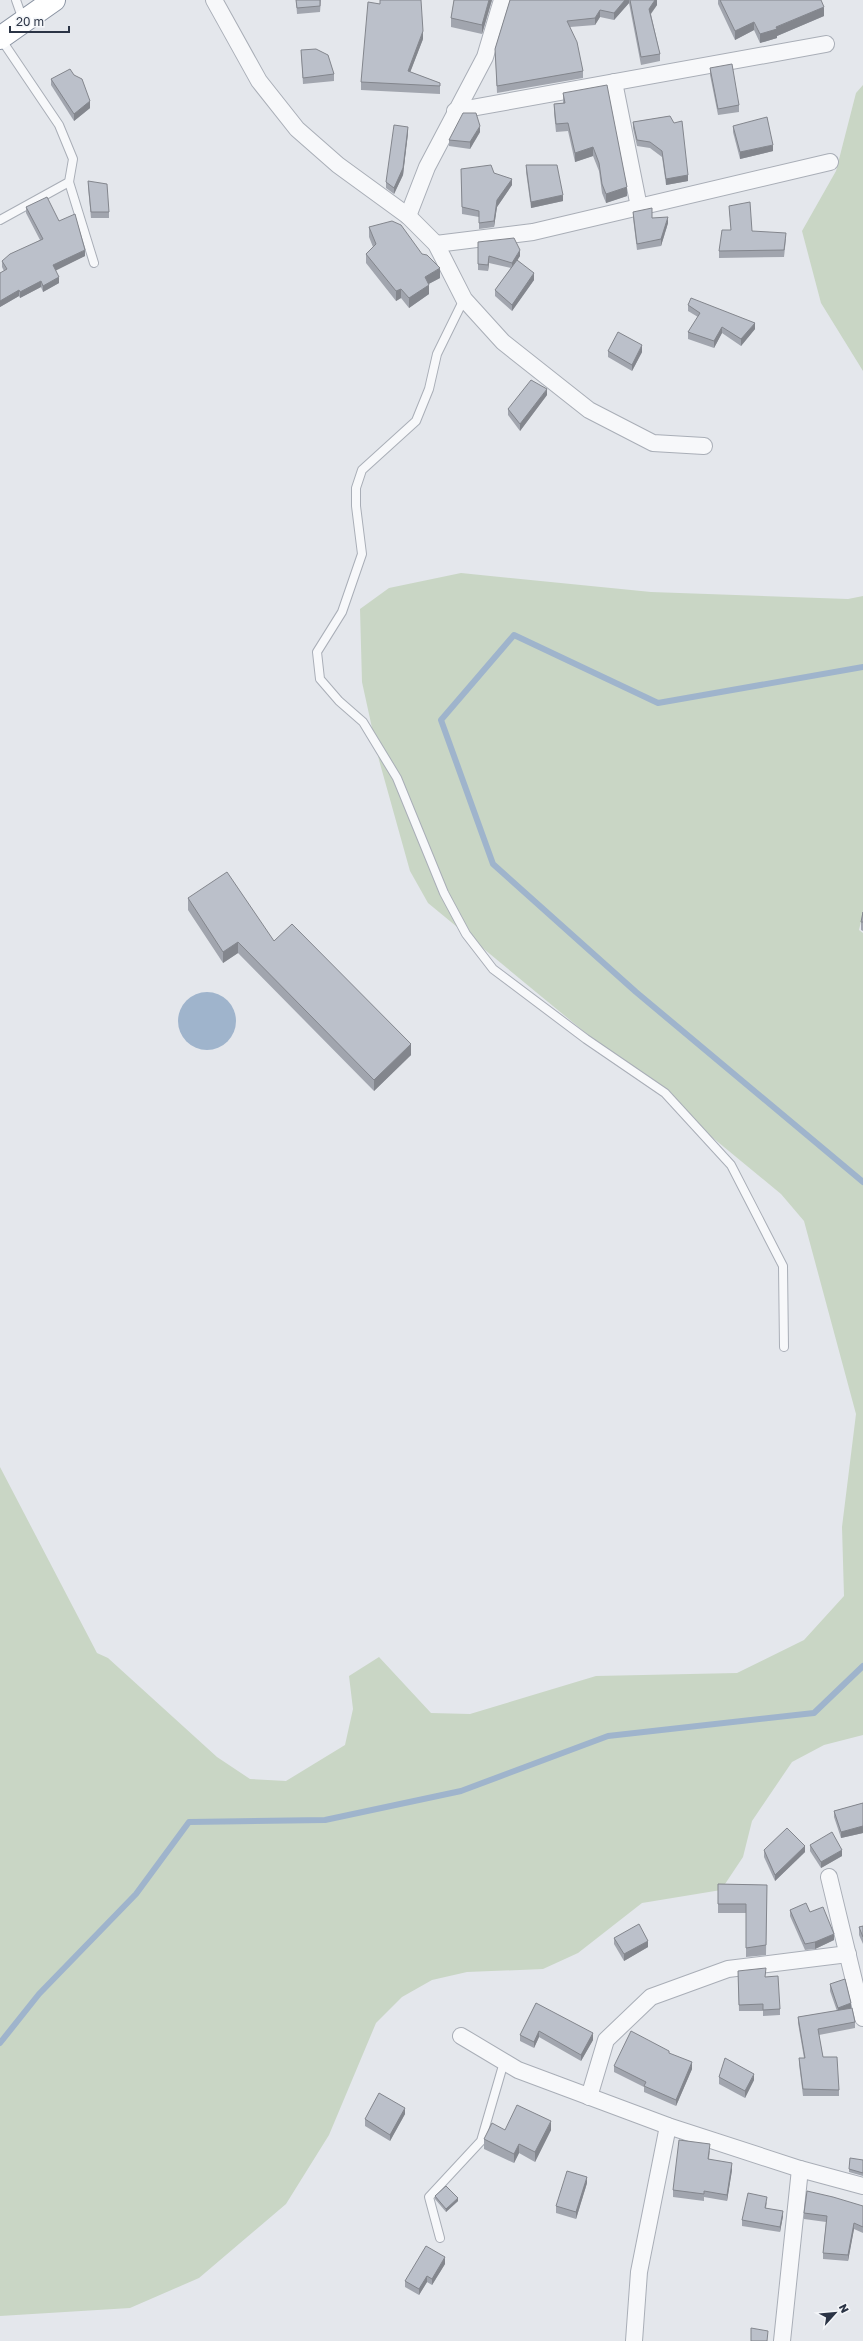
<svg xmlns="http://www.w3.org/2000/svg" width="863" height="2341" viewBox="0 0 863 2341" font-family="'Golos Text',sans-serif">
  <rect width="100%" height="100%" fill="#e4e7ec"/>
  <g fill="#c9d6c5">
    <polygon points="863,85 863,371 821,303 802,231 836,171 856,93"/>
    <polygon points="461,573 651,592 848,599 863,596 863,913 859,930 863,933 863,1735 824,1745 792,1762 752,1821 743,1857 721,1890 642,1903 578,1953 543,1969 467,1972 432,1980 402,1997 376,2023 329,2135 286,2204 199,2278 130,2308 0,2316 0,1467 97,1653 108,1658 217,1757 250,1779 286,1781 345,1745 353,1709 349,1676 379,1657 431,1713 470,1714 596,1676 737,1673 804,1640 844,1596 842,1527 856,1414 804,1221 781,1194 428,903 410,871 379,760 362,682 360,609 389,588"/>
  </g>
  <circle fill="#9fb4cc" cx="207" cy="1021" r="29"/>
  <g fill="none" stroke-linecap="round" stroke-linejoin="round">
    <g stroke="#9fb4cc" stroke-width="6">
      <polyline points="863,667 658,703 514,635 441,720 493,864 636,992 863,1182"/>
      <polyline points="0,2043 39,1994 136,1894 189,1822 325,1820 461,1791 608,1736 814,1713 863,1666"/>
    </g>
    <defs>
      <g id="service">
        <polyline points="16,0 23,20"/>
        <polyline points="69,182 94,263"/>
        <polyline points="0,220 69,182 73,159 59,125 1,39"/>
        <polyline points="464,299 437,354 429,389 416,421 362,470 356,488 356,506 362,554 342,612 317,652 320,679 339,701 363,722 397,778 444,893 466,934 493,969 586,1039 665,1093 731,1165 783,1266 784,1347"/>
        <polyline points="440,2238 429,2197 481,2141 504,2062"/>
      </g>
      <g id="minor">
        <polyline points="214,0 259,81 297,129 338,165 408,216 436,244 464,299 503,342 589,410 653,443 704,446"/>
        <polyline points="614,82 639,207"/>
        <polyline points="455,111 826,44"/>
        <polyline points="408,216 427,167 485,57 502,0"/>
        <polyline points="436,244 533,232 830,162"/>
        <polyline points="829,1877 863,2018"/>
        <polyline points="461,2036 518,2070 668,2126 800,2169 863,2186"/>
        <polyline points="589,2097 606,2040 651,1997 728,1969 848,1954"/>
        <polyline points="634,2341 639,2272 668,2126"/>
        <polyline points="782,2341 800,2169"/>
      </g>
      <polyline id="trunk" points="0,38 54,0"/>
    </defs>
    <use href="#service" stroke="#a9aeb7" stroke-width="10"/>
    <use href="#minor" stroke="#a9aeb7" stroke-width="18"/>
    <use href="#trunk" stroke="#8b94a3" stroke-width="24"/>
    <use href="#service" stroke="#f7f8fa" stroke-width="8"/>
    <use href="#minor" stroke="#f7f8fa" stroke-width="16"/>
    <use href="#trunk" stroke="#fff" stroke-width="22"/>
  </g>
  <g fill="#a1a5ae">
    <polygon points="296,0 321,0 320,12 297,14"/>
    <polygon points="454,0 492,0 482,34 451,27 451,18"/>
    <polygon points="510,0 657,0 657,5 651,14 660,54 660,61 641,65 629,3 614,20 600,17 595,25 570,27 583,71 583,78 497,93 495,49"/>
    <polygon points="718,0 821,0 824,16 777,36 777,38 760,43 754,30 735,40 718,4"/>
    <polygon points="423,39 410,72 440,83 440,94 361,90 361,82"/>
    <polygon points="301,50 334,74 334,81 303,84"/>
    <polygon points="710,68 739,105 739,112 718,115 710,75"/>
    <polygon points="74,75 90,108 74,121 51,85 51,79"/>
    <polygon points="563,93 627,196 606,203 602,193 599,171 593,156 575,162 568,131 556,132 554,113 554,104 563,103"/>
    <polygon points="670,116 688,181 666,185 662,157 650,148 637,146 633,128 633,122"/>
    <polygon points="733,126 773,151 740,159 733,132"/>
    <polygon points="480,132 470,149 449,146 449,140"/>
    <polygon points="408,133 403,175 394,194 386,188 386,182"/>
    <polygon points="526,165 563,201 531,208 526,172"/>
    <polygon points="461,169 494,173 512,185 497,207 494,227 479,229 479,217 462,214"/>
    <polygon points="88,181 109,212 109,218 91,218 88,187"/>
    <polygon points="729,206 752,231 786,239 784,257 719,258 719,251 731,230"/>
    <polygon points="26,207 59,221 85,256 55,270 59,283 43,292 41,287 20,298 19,296 0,307 0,273 4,271 2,267 2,261 40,240 26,213"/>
    <polygon points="633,212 668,223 661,246 637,250 633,218"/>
    <polygon points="369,227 440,278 428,284 429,294 409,308 401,298 396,301 366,263 366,254 373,247 369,237"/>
    <polygon points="478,242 520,256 517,260 534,280 512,311 495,296 495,290 511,268 489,263 488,271 478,270"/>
    <polygon points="688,305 755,329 741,346 722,333 714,348 688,339 688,332 698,317 688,311"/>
    <polygon points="608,351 642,352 632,371 608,357"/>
    <polygon points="547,395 520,431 508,415 508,409"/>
    <polygon points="188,898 274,941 411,1055 374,1091 238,953 223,963 188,910"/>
    <polygon points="863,912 863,931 861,930 861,922"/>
    <polygon points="863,1803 863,1833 841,1838 834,1817 834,1811"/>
    <polygon points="810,1845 842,1856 821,1868 810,1851"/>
    <polygon points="764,1850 805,1852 775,1881 764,1857"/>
    <polygon points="718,1884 767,1885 766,1955 746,1957 746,1913 718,1913"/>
    <polygon points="790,1910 810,1912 834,1940 815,1949 805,1950 790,1916"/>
    <polygon points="863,1926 863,1944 859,1935 859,1927"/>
    <polygon points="614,1938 648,1947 624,1961 614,1944"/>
    <polygon points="738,1971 765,1977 780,2009 780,2015 763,2016 763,2011 739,2011"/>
    <polygon points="830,1984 851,2009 855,2022 855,2028 819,2035 823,2057 839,2090 839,2096 803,2096 799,2064 799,2058 804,2058 798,2023 798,2017 837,2011 830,1991"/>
    <polygon points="536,2003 593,2040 581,2061 539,2037 534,2048 520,2041 520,2035"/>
    <polygon points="669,2053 692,2069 676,2106 644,2092 644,2087 614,2072 614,2066"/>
    <polygon points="719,2077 754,2080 745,2098 719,2084"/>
    <polygon points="405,2114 390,2141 365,2126 365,2119"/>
    <polygon points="505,2130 551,2130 535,2162 519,2153 514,2163 484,2149 484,2139"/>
    <polygon points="710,2150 709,2159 732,2170 727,2201 704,2197 704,2201 673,2197 673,2190"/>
    <polygon points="863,2160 863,2176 849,2172 849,2169"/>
    <polygon points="587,2183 576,2219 556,2213 556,2206"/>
    <polygon points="435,2196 458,2201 446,2212 435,2199"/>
    <polygon points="767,2202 766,2208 783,2216 780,2232 742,2226 742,2220"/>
    <polygon points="863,2206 863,2233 854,2229 848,2261 823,2259 823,2253 826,2222 804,2219 804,2213"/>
    <polygon points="445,2264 432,2285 427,2282 419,2295 405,2287 405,2281"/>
  </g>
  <g fill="#83868d">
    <polygon points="489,0 492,0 482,34 482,25"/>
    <polygon points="625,0 629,0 629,3 614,20 614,13"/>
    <polygon points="655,0 657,0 657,5 649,16 649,9"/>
    <polygon points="824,7 824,16 777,36 777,38 760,43 760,34"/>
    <polygon points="600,10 600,17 595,25 595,18"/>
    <polygon points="754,22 754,30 735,40 735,31"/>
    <polygon points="423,31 423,39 408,78 408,71"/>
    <polygon points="90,101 90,108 74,121 74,114"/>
    <polygon points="480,126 480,132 470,149 470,142"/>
    <polygon points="408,127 408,133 403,175 394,194 394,188"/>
    <polygon points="773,145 773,151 740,159 740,152"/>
    <polygon points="593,147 593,156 575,162 575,153"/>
    <polygon points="688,175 688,181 666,185 666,179"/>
    <polygon points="512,179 512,185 497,207 494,227 494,221 497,200"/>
    <polygon points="627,187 627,196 606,203 606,194"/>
    <polygon points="563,195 563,201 531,208 531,202"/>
    <polygon points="668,217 668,223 661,246 661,239"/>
    <polygon points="85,250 85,256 53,272 53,265"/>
    <polygon points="520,250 520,256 512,269 512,263"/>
    <polygon points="489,256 489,263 488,271 488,265"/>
    <polygon points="440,268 440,278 425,286 425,277"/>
    <polygon points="534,273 534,280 512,311 512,305"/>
    <polygon points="59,277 59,283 43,292 43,286"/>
    <polygon points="41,281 41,287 20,298 20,292"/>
    <polygon points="429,285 429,294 409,308 409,298"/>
    <polygon points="401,289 401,298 396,301 396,291"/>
    <polygon points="19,290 19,296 0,307 0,301"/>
    <polygon points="755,323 755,329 741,346 741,339"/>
    <polygon points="722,327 722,333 714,348 714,341"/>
    <polygon points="642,345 642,352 632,371 632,365"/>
    <polygon points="547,389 547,395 520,431 520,424"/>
    <polygon points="238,942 238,953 223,963 223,952"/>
    <polygon points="411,1044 411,1055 374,1091 374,1080"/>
    <polygon points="863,1826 863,1833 841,1838 841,1832"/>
    <polygon points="805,1846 805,1852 775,1881 775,1875"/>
    <polygon points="842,1850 842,1856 821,1868 821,1862"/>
    <polygon points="834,1934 834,1940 815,1949 815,1942"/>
    <polygon points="648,1941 648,1947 624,1961 624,1954"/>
    <polygon points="851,2003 851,2010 838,2014 838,2008"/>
    <polygon points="539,2031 539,2037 534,2048 534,2042"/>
    <polygon points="593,2033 593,2040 581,2061 581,2055"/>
    <polygon points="692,2062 692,2069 676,2106 676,2100"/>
    <polygon points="754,2074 754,2080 745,2098 745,2091"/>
    <polygon points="405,2108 405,2114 390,2141 390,2135"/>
    <polygon points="551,2121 551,2130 535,2162 535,2152"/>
    <polygon points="519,2144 519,2153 514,2163 514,2154"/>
    <polygon points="732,2163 732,2170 727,2201 727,2195"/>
    <polygon points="587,2177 587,2183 576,2219 576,2212"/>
    <polygon points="458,2198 458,2201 446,2212 446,2209"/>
    <polygon points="783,2211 783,2216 780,2232 780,2227"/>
    <polygon points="854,2223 854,2229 848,2261 848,2255"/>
    <polygon points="445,2257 445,2264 432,2285 432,2279"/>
    <polygon points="427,2276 427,2282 419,2295 419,2289"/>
  </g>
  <g fill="#bbc0ca" stroke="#83868d">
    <polygon points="296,0 320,0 320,6 297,8"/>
    <polygon points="380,0 421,0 423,31 408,71 440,83 440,86 361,82 368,2 380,4"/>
    <polygon points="454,0 489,0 482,25 451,18"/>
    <polygon points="510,0 625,0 614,13 600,10 595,18 567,21 577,42 583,71 497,86 495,49"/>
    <polygon points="630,0 655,0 649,9 660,54 641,57"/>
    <polygon points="720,0 821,0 824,7 776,27 777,29 760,34 754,22 735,31"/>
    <polygon points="316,49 328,55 334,74 303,78 301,50"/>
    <polygon points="732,64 739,105 718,109 710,68"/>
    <polygon points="70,69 74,75 82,79 90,101 74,114 51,79"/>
    <polygon points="607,85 627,187 606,194 602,184 599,163 593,147 575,153 568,123 556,124 554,104 565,103 563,93"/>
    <polygon points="463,113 476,113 480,126 470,142 449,140"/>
    <polygon points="670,116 674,123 682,121 688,175 666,179 662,151 650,142 637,140 633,122"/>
    <polygon points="767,117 773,145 740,152 733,126"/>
    <polygon points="394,125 408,127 403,168 394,188 386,182"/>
    <polygon points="491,165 494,173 512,179 497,200 494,221 479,223 479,211 462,207 461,169"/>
    <polygon points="526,165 557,165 563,195 531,202"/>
    <polygon points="88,181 107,184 109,212 91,212"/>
    <polygon points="47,197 59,221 75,214 85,250 53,265 59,277 43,286 41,281 20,292 19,290 0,301 0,273 7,269 2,261 10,254 43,239 26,207"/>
    <polygon points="750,202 752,231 786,233 784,250 719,251 722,230 731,230 729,206"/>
    <polygon points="652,208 652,218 668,217 661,239 637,244 633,212"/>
    <polygon points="392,221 401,225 422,254 427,255 440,268 425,277 429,285 409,298 401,289 396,291 366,254 376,244 369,227"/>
    <polygon points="514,238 520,250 512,263 489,256 488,265 478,264 478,242"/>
    <polygon points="517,260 534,273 512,305 495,290"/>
    <polygon points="691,298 755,323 741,339 722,327 714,341 688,332 700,313 688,305"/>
    <polygon points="618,332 642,345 632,365 608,351"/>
    <polygon points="531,380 547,389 520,424 508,409"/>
    <polygon points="227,872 274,941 292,924 411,1044 374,1080 238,942 223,952 188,898"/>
    <polygon points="863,912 863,922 861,922"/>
    <polygon points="863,1803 863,1826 841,1832 834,1811"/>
    <polygon points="787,1828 805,1846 775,1875 764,1850"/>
    <polygon points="832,1832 842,1850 821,1862 810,1845"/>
    <polygon points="718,1884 767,1885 766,1945 746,1948 746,1904 718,1904"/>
    <polygon points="806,1903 810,1912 823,1907 834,1934 815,1942 805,1944 790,1910"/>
    <polygon points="639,1924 648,1941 624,1954 614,1938"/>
    <polygon points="863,1926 863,1937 859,1927"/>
    <polygon points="766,1968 765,1977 778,1976 780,2009 763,2010 763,2004 739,2005 738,1971"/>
    <polygon points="845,1979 851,2003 838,2008 830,1984"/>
    <polygon points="536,2003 593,2033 581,2055 539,2031 534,2042 520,2035"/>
    <polygon points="852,2008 855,2022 818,2029 823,2057 837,2057 839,2090 803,2089 799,2058 805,2058 798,2017"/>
    <polygon points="631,2031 669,2051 669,2053 692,2062 676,2100 644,2086 646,2082 614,2066"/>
    <polygon points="725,2058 754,2074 745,2091 719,2077"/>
    <polygon points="379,2093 405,2108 390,2135 365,2119"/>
    <polygon points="517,2105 551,2121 535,2152 519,2144 514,2154 484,2139 492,2123 505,2130"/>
    <polygon points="679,2140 710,2144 708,2159 732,2163 727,2195 704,2191 704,2194 673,2190"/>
    <polygon points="850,2158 863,2160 863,2173 849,2169"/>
    <polygon points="567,2171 587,2177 576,2212 556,2206"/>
    <polygon points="446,2186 458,2198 446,2209 435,2196"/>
    <polygon points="807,2191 833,2197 863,2206 863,2227 854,2223 848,2255 823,2253 827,2216 804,2213"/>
    <polygon points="748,2193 767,2197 765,2208 783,2211 780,2227 742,2220"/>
    <polygon points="426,2246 445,2257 432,2279 427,2276 419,2289 405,2281"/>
    <polygon points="751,2328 768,2331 767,2341 751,2341"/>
  </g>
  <g transform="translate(835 2313) rotate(63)" stroke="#f4f6f9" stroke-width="3" paint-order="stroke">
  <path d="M0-3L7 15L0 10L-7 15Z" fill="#2b3445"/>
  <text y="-6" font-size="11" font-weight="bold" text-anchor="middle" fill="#2b3445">N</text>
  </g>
  <path d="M10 26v6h59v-6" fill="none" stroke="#2b3445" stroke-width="2"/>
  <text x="16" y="26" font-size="12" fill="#2b3445" stroke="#f4f6f9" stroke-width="3" paint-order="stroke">20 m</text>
</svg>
